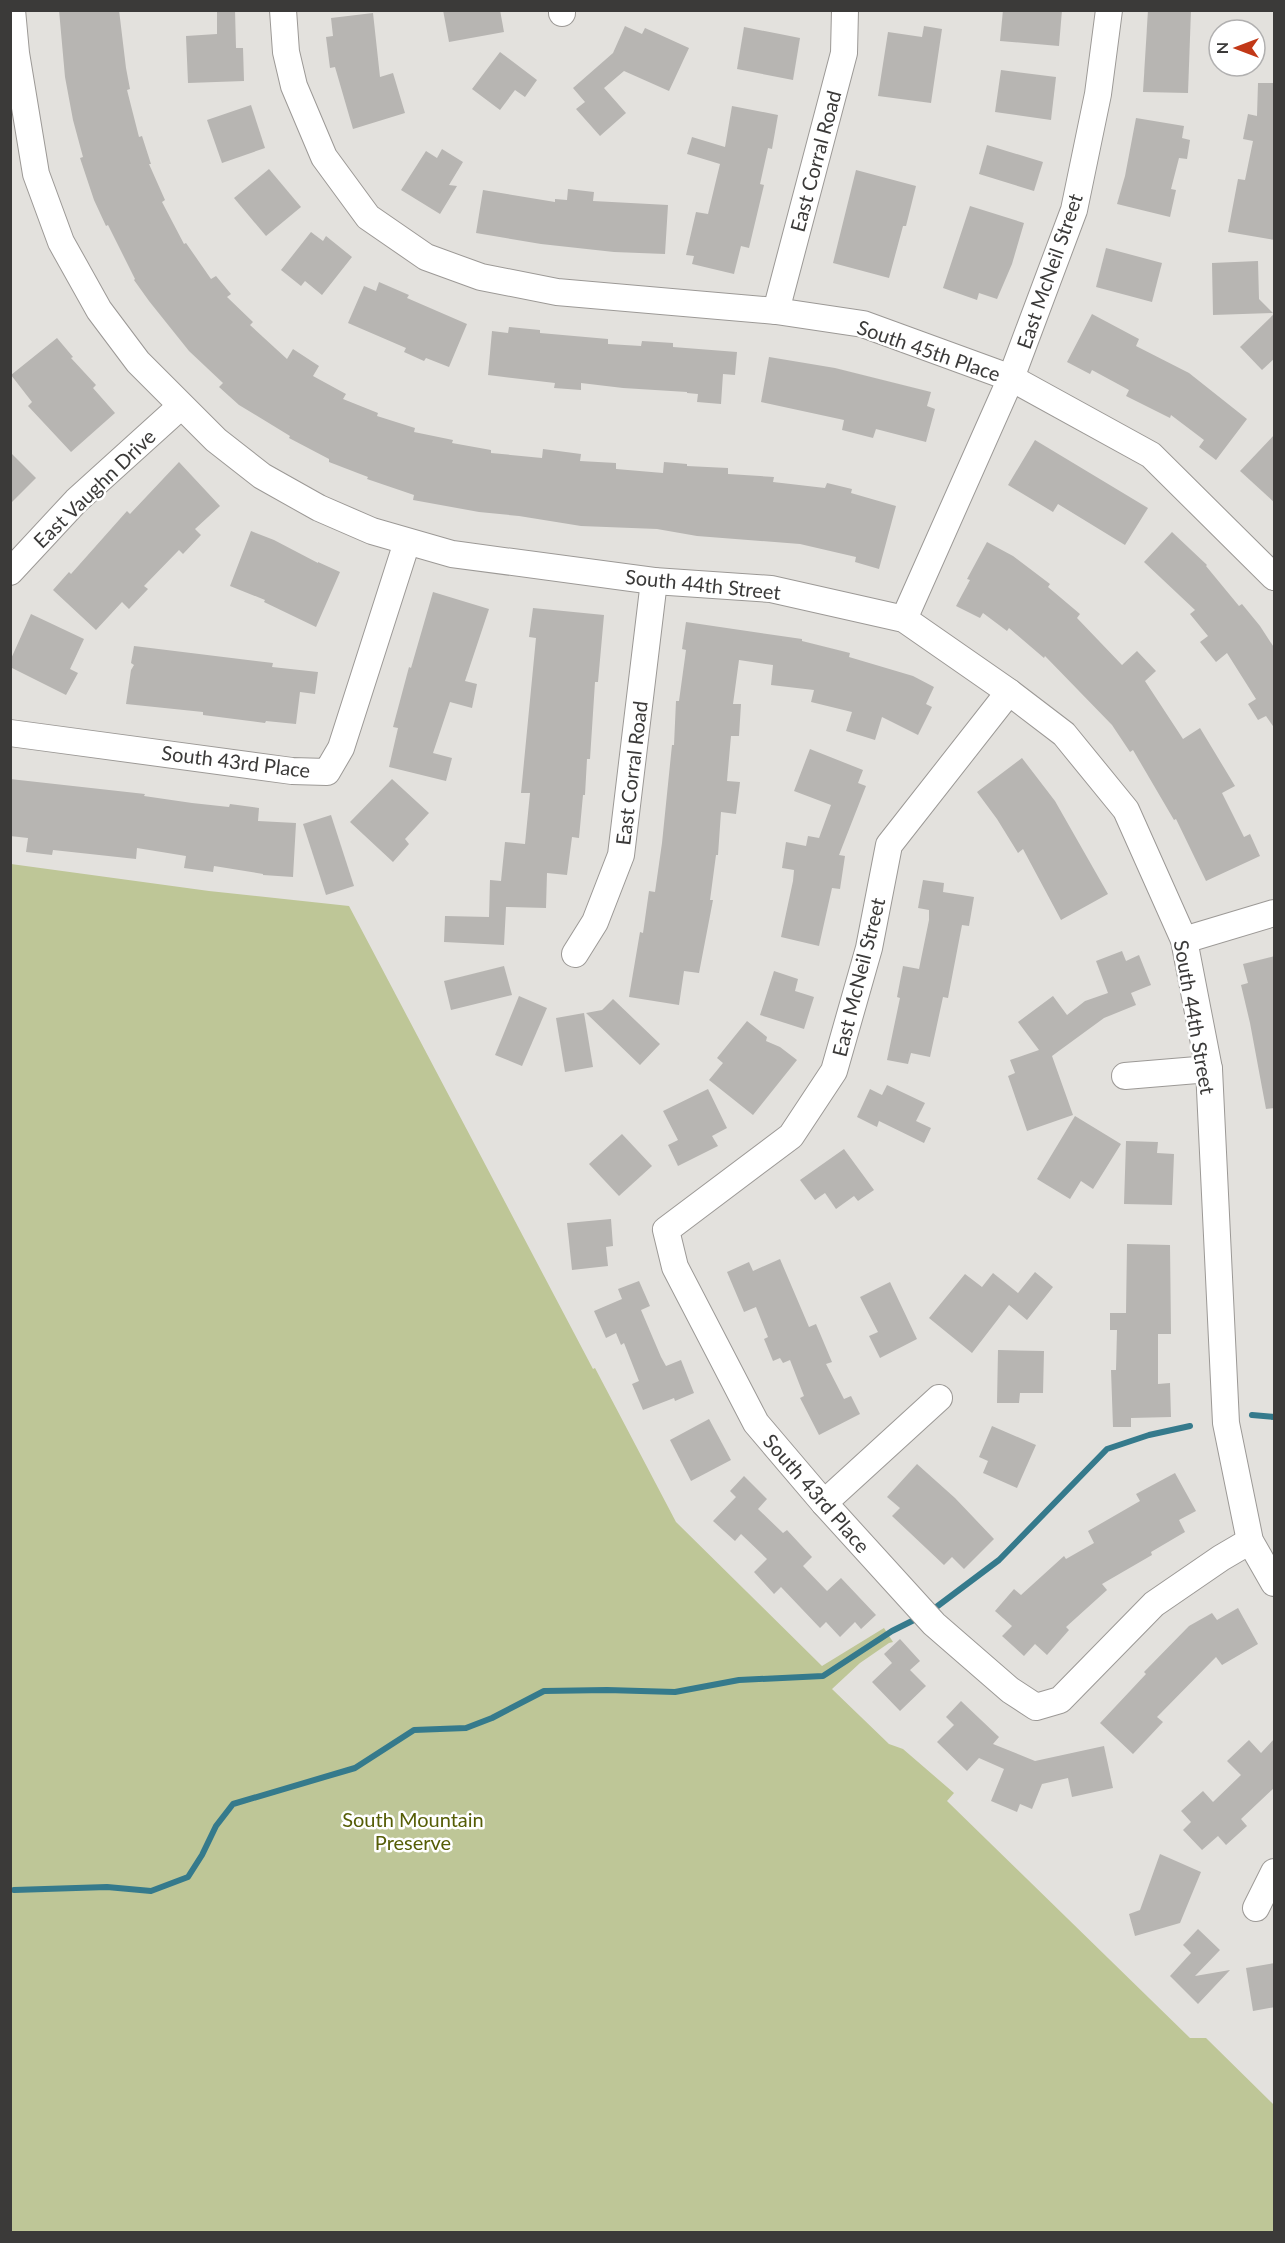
<svg xmlns="http://www.w3.org/2000/svg" width="1285" height="2243" viewBox="0 0 1285 2243" font-family="Lato,sans-serif">
  <rect width="100%" height="100%" fill="#e3e1dd"/>
  <polygon fill="#bec697" points="11,864 209,891 349,906 593,1369 595,1368 676,1522 822,1666 884,1628 893,1642 889,1643 860,1663 832,1689 889,1744 903,1749 954,1793 947,1801 1190,2038 1206,2038 1274,2105 1274,2232 11,2232"/>
  <g fill="none" stroke-linecap="round" stroke-linejoin="round">
    <g stroke="#357a8c" stroke-width="6">
      <polyline points="1252,1415 1274,1417"/>
      <polyline points="931,1611 999,1560 1107,1449 1149,1435 1190,1426"/>
      <polyline points="14,1890 107,1887 151,1891 188,1877 202,1855 216,1826 233,1804 355,1768 414,1730 466,1728 492,1718 544,1691 607,1690 675,1692 739,1680 823,1676 892,1631 920,1617"/>
    </g>
  </g>
  <g fill="#b7b5b2">
    <polygon points="59,10 119,10 126,68 130,89 127,90 139,137 142,136 151,164 149,164 165,200 162,202 184,244 186,243 211,279 216,276 231,294 227,297 253,322 250,325 287,359 293,349 319,366 313,376 346,394 343,399 378,413 377,416 415,428 414,432 453,440 452,443 491,450 491,453 542,458 543,449 581,454 580,461 616,463 616,469 663,473 664,462 687,464 687,466 728,468 728,474 774,477 773,482 825,488 827,483 852,489 851,493 896,506 879,569 855,562 856,557 800,544 697,536 657,529 581,526 519,516 479,512 413,500 414,495 367,479 368,477 329,462 329,459 289,438 290,436 239,405 219,387 223,383 189,351 149,301 134,280 135,279 108,225 106,226 94,200 80,158 83,157 73,120 65,77"/>
    <polygon points="217,10 235,10 236,48 243,48 244,81 188,83 186,36 217,34"/>
    <polygon points="443,10 500,10 504,32 449,42"/>
    <polygon points="1003,10 1062,10 1059,46 1000,41"/>
    <polygon points="1148,10 1191,10 1188,93 1143,92"/>
    <polygon points="373,13 380,77 393,73 405,113 353,129 335,67 330,68 326,37 333,36 331,18"/>
    <polygon points="625,26 642,34 645,28 689,48 669,91 624,71 604,88 626,113 600,136 576,109 585,102 573,88 613,53"/>
    <polygon points="924,26 942,29 931,103 878,96 888,32 922,37"/>
    <polygon points="744,27 800,38 793,80 737,69"/>
    <polygon points="500,52 537,80 525,97 515,90 500,110 472,89"/>
    <polygon points="1001,70 1056,77 1051,120 995,112"/>
    <polygon points="1258,83 1275,83 1275,240 1228,232 1238,179 1245,180 1253,141 1243,139 1248,114 1257,116"/>
    <polygon points="251,105 265,148 222,163 207,120"/>
    <polygon points="732,106 778,115 772,149 768,148 760,184 764,185 749,248 741,246 734,274 692,264 694,256 686,255 696,212 708,214 720,164 687,154 692,137 725,147"/>
    <polygon points="1136,118 1184,126 1182,138 1190,140 1187,159 1179,158 1171,189 1176,190 1170,217 1117,204 1125,176"/>
    <polygon points="987,145 1043,162 1034,191 979,174"/>
    <polygon points="442,149 463,162 449,185 457,186 440,214 401,190 426,151 437,158"/>
    <polygon points="269,169 301,207 266,236 234,198"/>
    <polygon points="856,170 916,186 906,226 903,226 889,278 833,263"/>
    <polygon points="568,189 594,192 593,201 668,205 665,254 614,252 541,244 476,233 483,190 555,202 555,199 567,200"/>
    <polygon points="970,206 1024,223 1012,264 997,299 979,293 977,300 943,288"/>
    <polygon points="311,232 323,241 326,236 352,257 322,295 305,281 301,286 281,270"/>
    <polygon points="1106,248 1162,263 1152,302 1096,287"/>
    <polygon points="1258,261 1259,299 1273,313 1213,315 1212,263"/>
    <polygon points="379,282 409,295 407,298 467,324 449,367 426,358 424,361 404,352 406,348 348,323 364,286 376,291"/>
    <polygon points="1275,313 1275,358 1262,370 1240,347"/>
    <polygon points="1092,314 1139,339 1136,346 1189,373 1247,419 1216,460 1199,447 1204,440 1171,415 1170,418 1126,396 1129,390 1092,370 1090,374 1067,362"/>
    <polygon points="509,327 540,330 540,333 608,339 608,344 641,346 642,341 673,343 673,347 737,352 735,375 723,374 721,404 697,402 698,394 687,393 687,392 623,388 581,383 581,390 554,388 555,383 488,375 492,331 508,333"/>
    <polygon points="57,338 73,357 71,358 96,385 93,388 115,413 71,452 28,406 32,402 11,375"/>
    <polygon points="769,357 835,368 931,392 927,406 935,409 926,442 876,429 873,438 842,430 844,420 761,402"/>
    <polygon points="1275,434 1275,503 1240,471"/>
    <polygon points="1035,440 1148,508 1125,545 1058,504 1053,512 1008,485"/>
    <polygon points="10,452 36,478 10,504"/>
    <polygon points="179,462 220,506 195,529 201,535 183,554 179,550 144,586 148,589 129,609 122,602 96,630 53,590 69,572 71,574 127,511 130,514"/>
    <polygon points="251,531 274,540 318,563 318,562 340,572 316,627 264,602 265,600 230,586"/>
    <polygon points="1172,532 1207,565 1206,566 1239,606 1242,604 1260,626 1275,649 1275,729 1266,716 1258,720 1248,704 1256,699 1227,653 1216,662 1200,642 1208,636 1190,614 1195,610 1144,562"/>
    <polygon points="987,542 1013,556 1050,584 1048,587 1080,614 1077,618 1122,665 1137,651 1156,671 1145,681 1183,739 1200,728 1235,786 1222,793 1244,837 1250,834 1260,856 1206,881 1176,819 1174,820 1133,750 1130,752 1112,725 1045,656 1044,658 1009,628 1007,631 983,613 980,618 956,606 970,580 967,579"/>
    <polygon points="433,592 489,609 465,681 477,684 472,708 450,702 433,753 452,758 446,781 389,767 398,728 393,727 409,667 411,668"/>
    <polygon points="533,608 604,615 598,682 595,682 590,759 587,759 585,795 583,795 579,838 572,837 567,875 547,873 546,908 506,907 504,945 444,942 445,916 489,917 490,880 501,881 505,842 525,844 530,793 521,793 536,638 529,637"/>
    <polygon points="31,614 84,639 70,669 78,673 66,695 10,667 10,661"/>
    <polygon points="686,622 802,639 802,641 850,653 849,657 913,676 934,687 926,704 932,707 918,735 882,717 875,740 846,731 852,712 811,702 814,690 771,685 773,665 739,660 733,704 741,704 739,736 731,736 727,781 740,782 736,814 721,812 718,855 716,855 710,900 713,900 699,973 684,971 679,1005 629,997 640,932 643,933 649,891 655,892 662,843 672,745 674,745 676,701 679,701 686,650 682,649"/>
    <polygon points="134,646 273,663 272,667 318,672 315,694 300,692 296,724 266,721 265,723 203,715 203,712 126,704 131,670 134,665 131,663"/>
    <polygon points="810,749 863,770 858,783 866,786 839,855 845,856 840,889 832,888 819,946 781,937 793,881 794,870 782,868 786,842 806,846 808,836 819,838 831,805 794,791"/>
    <polygon points="1022,758 1055,801 1108,894 1061,920 1023,849 1018,853 997,819 977,792"/>
    <polygon points="10,779 145,794 144,796 192,803 229,807 230,804 259,808 258,821 296,823 293,877 263,875 263,874 214,866 213,872 184,868 186,856 137,848 136,859 53,850 52,855 26,852 28,838 10,836"/>
    <polygon points="392,779 429,813 405,839 409,844 393,862 350,822"/>
    <polygon points="331,815 354,886 326,895 303,824"/>
    <polygon points="923,880 944,883 943,892 974,897 969,926 962,925 948,998 943,997 930,1057 911,1053 908,1064 887,1060 900,998 897,997 903,966 919,969 929,920 929,910 918,908"/>
    <polygon points="1122,951 1126,961 1139,955 1151,985 1131,993 1136,1005 1104,1018 1052,1056 1073,1115 1027,1131 1008,1076 1015,1073 1010,1060 1039,1050 1018,1022 1053,996 1067,1015 1085,1001 1108,993 1096,961"/>
    <polygon points="1275,956 1275,1108 1266,1109 1250,1023 1241,985 1248,983 1243,964"/>
    <polygon points="504,966 512,995 451,1010 444,981"/>
    <polygon points="774,971 798,979 795,991 814,997 804,1029 760,1015"/>
    <polygon points="519,996 547,1008 522,1066 495,1055"/>
    <polygon points="613,999 660,1044 640,1065 586,1013 602,1010"/>
    <polygon points="584,1013 593,1067 565,1072 556,1018"/>
    <polygon points="747,1021 767,1037 766,1041 780,1047 797,1060 753,1115 709,1080 723,1063 717,1058"/>
    <polygon points="887,1085 925,1103 916,1121 931,1128 924,1143 879,1121 877,1127 857,1117 870,1089 882,1095"/>
    <polygon points="708,1089 727,1128 712,1136 718,1146 678,1166 668,1145 678,1140 663,1111"/>
    <polygon points="1075,1116 1121,1144 1093,1189 1081,1181 1070,1199 1037,1179"/>
    <polygon points="622,1134 652,1166 619,1196 589,1164"/>
    <polygon points="1126,1141 1158,1142 1157,1153 1174,1154 1172,1205 1124,1204"/>
    <polygon points="844,1149 874,1190 858,1201 854,1196 836,1209 825,1193 815,1200 800,1180"/>
    <polygon points="611,1219 613,1246 606,1247 608,1266 572,1270 567,1223"/>
    <polygon points="1127,1244 1170,1245 1171,1334 1158,1334 1158,1384 1170,1383 1171,1417 1131,1418 1131,1427 1113,1427 1111,1370 1116,1370 1117,1330 1110,1330 1110,1313 1126,1313"/>
    <polygon points="780,1259 809,1327 816,1324 832,1362 826,1364 844,1399 851,1396 860,1414 819,1435 800,1398 804,1396 790,1360 783,1363 780,1358 773,1361 764,1339 768,1337 756,1307 744,1312 727,1272 749,1262 753,1271"/>
    <polygon points="1035,1272 1053,1287 1027,1320 1009,1305 972,1353 929,1318 965,1274 982,1287 993,1273 1018,1293"/>
    <polygon points="639,1281 650,1306 641,1310 661,1357 666,1366 681,1360 694,1393 675,1401 674,1398 643,1410 632,1384 639,1381 624,1343 621,1345 616,1333 606,1338 594,1311 622,1299 618,1289"/>
    <polygon points="890,1282 917,1339 880,1358 869,1336 878,1332 860,1297"/>
    <polygon points="998,1350 1044,1351 1043,1393 1020,1393 1019,1403 997,1403"/>
    <polygon points="709,1419 731,1460 691,1481 670,1440"/>
    <polygon points="992,1426 1036,1445 1017,1488 983,1473 988,1461 979,1457"/>
    <polygon points="917,1464 955,1498 994,1539 964,1569 952,1557 944,1565 892,1516 900,1508 887,1497"/>
    <polygon points="1175,1473 1196,1511 1179,1520 1185,1532 1151,1552 1152,1555 1102,1584 1107,1590 1066,1627 1069,1630 1047,1655 1035,1644 1024,1656 1002,1636 1012,1626 995,1611 1014,1589 1021,1595 1064,1556 1066,1559 1094,1543 1088,1531 1140,1501 1136,1494"/>
    <polygon points="744,1476 767,1499 758,1509 783,1533 787,1530 812,1557 803,1566 827,1591 841,1578 876,1615 861,1629 855,1622 840,1637 826,1622 820,1628 781,1587 774,1594 754,1572 767,1559 741,1534 735,1541 713,1521 736,1497 730,1491"/>
    <polygon points="1238,1608 1258,1644 1222,1665 1216,1657 1157,1717 1163,1722 1133,1754 1100,1723 1146,1674 1144,1672 1189,1626 1212,1613 1217,1620"/>
    <polygon points="900,1639 920,1661 910,1670 926,1686 900,1711 872,1682 892,1663 884,1654"/>
    <polygon points="961,1701 999,1737 993,1744 1035,1761 1104,1746 1113,1788 1072,1797 1068,1778 1042,1784 1032,1809 1020,1804 1017,1812 991,1801 1004,1769 979,1758 967,1771 937,1742 954,1725 946,1717"/>
    <polygon points="1275,1738 1275,1787 1241,1819 1247,1826 1226,1845 1218,1836 1202,1850 1183,1830 1191,1822 1181,1811 1203,1791 1213,1802 1241,1775 1227,1761 1249,1740 1261,1753"/>
    <polygon points="1160,1854 1201,1872 1180,1923 1135,1936 1129,1914 1140,1910"/>
    <polygon points="1198,1929 1220,1950 1195,1976 1230,1970 1198,2004 1170,1976 1191,1953 1183,1945"/>
    <polygon points="1275,1963 1275,2007 1253,2011 1246,1968"/>
  </g>
  <g fill="none" stroke-linecap="round" stroke-linejoin="round">
    <defs>
      <g id="street">
        <polyline points="12,10 16,53 36,174 61,242 99,310 138,362 216,440 262,476 319,508 372,531 452,554 654,581 771,589 904,619 1009,692 1064,734 1126,810 1184,940 1209,1069 1226,1423 1250,1541 1274,1583"/>
        <polyline points="283,10 286,52 294,86 324,157 368,217 426,257 481,277 557,292 776,311 863,324 1011,378 1151,455 1274,577"/>
        <polyline points="562,10 562,13"/>
        <polyline points="776,311 844,53 845,10"/>
        <polyline points="10,572 76,501 181,406"/>
        <polyline points="904,619 1011,378 1074,210 1098,94 1109,10"/>
        <polyline points="1009,692 889,845 869,948 834,1071 791,1136 666,1230 675,1267 756,1423 824,1503 934,1624 1010,1690 1036,1707 1060,1700 1154,1604 1221,1558 1250,1541"/>
        <polyline points="10,733 292,771 327,772 341,748 407,542"/>
        <polyline points="1184,940 1274,913"/>
        <polyline points="575,954 595,922 621,855 654,581"/>
        <polyline points="1125,1076 1209,1069"/>
        <polyline points="824,1503 939,1398"/>
        <polyline points="1256,1908 1274,1872"/>
      </g>
    </defs>
    <use href="#street" stroke="#9c9996" stroke-width="28"/>
    <use href="#street" stroke="#fff" stroke-width="26"/>
  </g>
  <g text-anchor="middle" dominant-baseline="central" stroke-width="5" stroke-linejoin="round" paint-order="stroke">
    <g font-size="20" fill="#3b3a39" stroke="#fff">
      <text transform="translate(815 161) rotate(-75)">East Corral Road</text>
      <text transform="translate(1049 271) rotate(-71)">East McNeil Street</text>
      <text transform="translate(929 350) rotate(19)">South 45th Place</text>
      <text transform="translate(94 488) rotate(-44)">East Vaughn Drive</text>
      <text transform="translate(703 584) rotate(6)">South 44th Street</text>
      <text transform="translate(236 761) rotate(7)">South 43rd Place</text>
      <text transform="translate(631 773) rotate(-83)">East Corral Road</text>
      <text transform="translate(858 977) rotate(-76)">East McNeil Street</text>
      <text transform="translate(1195 1017) rotate(80)">South 44th Street</text>
      <text transform="translate(817 1493) rotate(49)">South 43rd Place</text>
    </g>
    <g font-size="20" fill="#555d06" stroke="#fff">
      <text x="413" y="1819">South Mountain<tspan x="413" dy="23">Preserve</tspan></text>
    </g>
  </g>
  <rect width="1285" height="2243" fill="none" stroke="#3b3a39" stroke-width="24"/>
  <g transform="translate(1237 48) rotate(270)"><circle r="28" fill="#ffffff" stroke="#b1b0b0" stroke-width="1.5"/>
  <path d="M0-4.5L10 22L0 15L-10 22Z" fill="#c23817"/>
  <text y="-9" font-size="16" font-weight="bold" text-anchor="middle" fill="#3b3a39">N</text>
  </g>
</svg>
